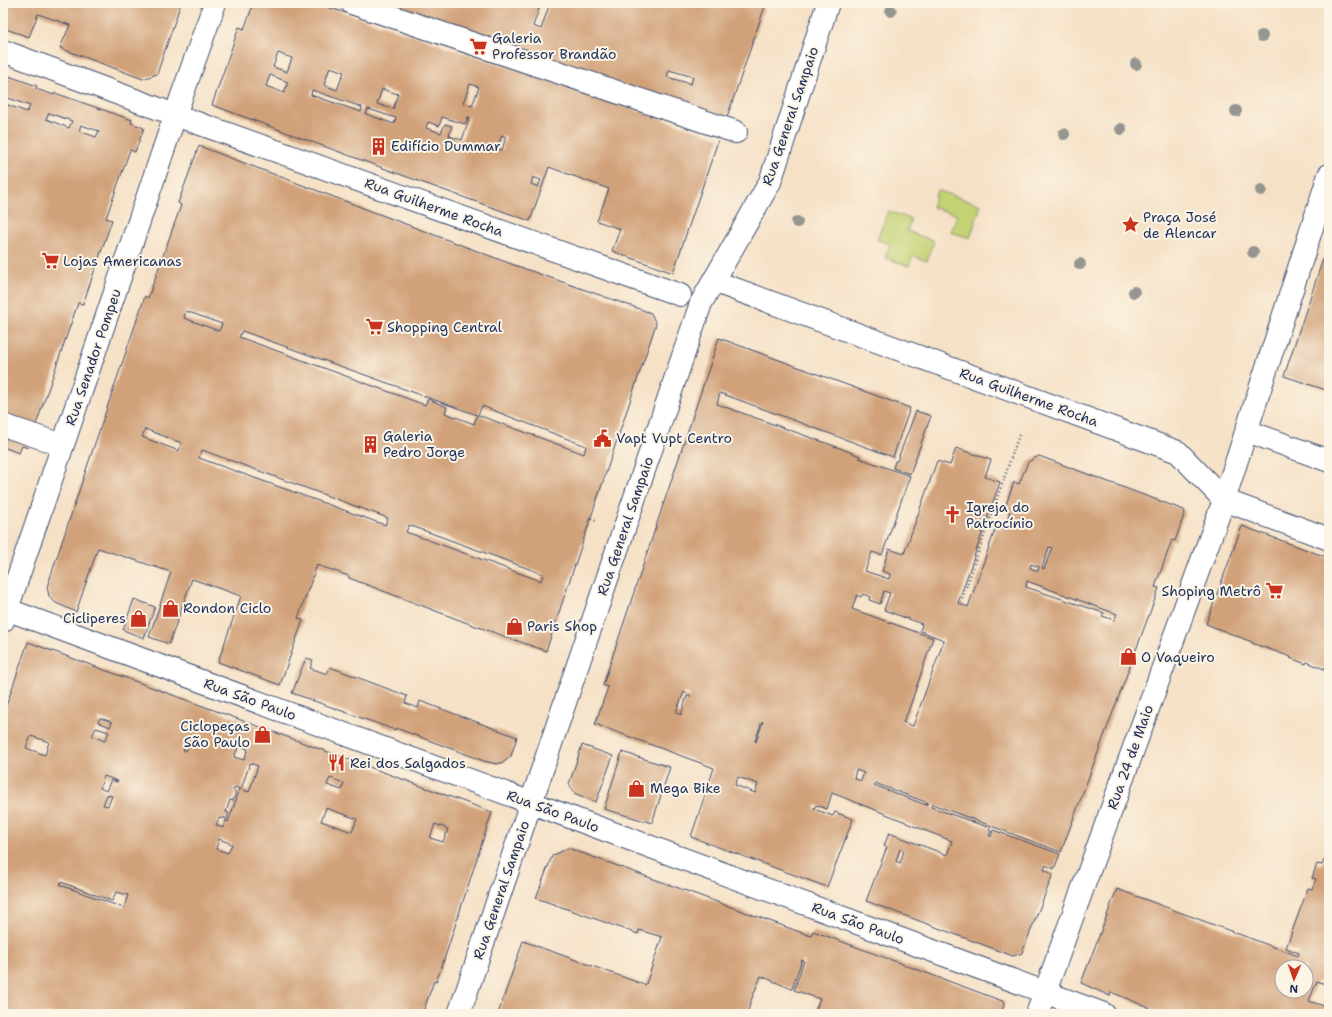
<svg xmlns="http://www.w3.org/2000/svg" width="1332" height="1017" viewBox="0 0 1332 1017" font-family="'Shantell Sans',sans-serif">
  <rect width="100%" height="100%" fill="#fcf5e5"/>
  <filter id="ink" filterUnits="userSpaceOnUse"><feTurbulence type="fractalNoise" baseFrequency=".025" numOctaves="2"/><feDisplacementMap in="SourceGraphic" scale="8" xChannelSelector="R" yChannelSelector="G"/><feConvolveMatrix kernelMatrix="1 2 1 2 8 2 1 2 1" color-interpolation-filters="sRGB"/></filter>
  <filter id="wash" filterUnits="userSpaceOnUse"><feTurbulence type="fractalNoise" baseFrequency=".012" numOctaves="4" result="noise"/><feDisplacementMap in="SourceGraphic" scale="16" xChannelSelector="R" yChannelSelector="G"/><feGaussianBlur stdDeviation="0.9" result="paint"/><feColorMatrix in="noise" values="0 0 0 0 0 0 0 0 0 0 0 0 0 0 0 0 0 1.4 0 .05"/><feComposite in="paint" operator="in"/></filter>
  <g filter="url(#wash)">
    <rect width="100%" height="100%" fill="#f5e1c6"/>
    <g fill="#c5d273" stroke="#708068">
      <polygon points="937,190 981,205 970,238 951,232 957,215 932,207"/>
      <polygon points="888,211 911,219 907,231 934,241 927,261 913,256 909,266 885,258 890,244 877,240"/>
    </g>
    <g id="blocks">
      <g fill="#d1a27a" fill-rule="evenodd">
        <polygon points="3,3 181,3 157,74 143,79 60,48 70,25 38,14 29,37 3,28"/>
        <path d="M247,3H316L719,138L673,273L612,251L620,229L597,221L609,189L549,167L530,221L421,182L212,105L239,27L244,29L252,8L246,6ZM278,53L292,58L287,72L273,67ZM330,67L344,72L337,90L324,85ZM270,75L288,82L284,93L266,86ZM470,84L479,87L472,106L463,103ZM382,89L398,94L393,109L377,104ZM312,90L362,107L361,112L311,95ZM368,109L396,118L394,124L366,114ZM442,117L465,124L468,117H470L462,140L449,136L452,126L445,124L441,133L426,128L428,122L439,126ZM502,135L506,137L502,150L497,149ZM533,177L541,180L538,187L531,184Z"/>
        <path d="M377,3H541L533,26L541,29L550,3H766L726,120ZM669,70L693,77L691,84L667,77Z"/>
        <path d="M3,74L37,86L36,89L54,95L55,93L132,120L131,123L144,128L135,152L130,150L106,218L112,220L83,304L78,303L28,448L22,446L19,453L3,447L11,423L3,420ZM8,98L30,106L27,112L5,104ZM49,113L72,121L69,128L46,119ZM81,125L99,131L96,137L79,131Z"/>
        <path d="M199,146L514,265L651,313L656,324L546,651L470,624L349,578V576L317,565L298,618L303,620L280,685L218,662L241,596L192,579L169,644L149,637L171,572L98,548L76,612L56,603L51,599L49,596L47,587L89,461L145,296L148,298L179,211L181,205L178,203ZM186,311L222,324L219,331L184,318ZM242,331L477,415L474,424L445,413L447,407L428,399L425,405L239,337ZM482,406L586,446L584,454L478,415ZM145,429L182,443L179,451L142,437ZM202,450L388,518L385,525L199,458ZM409,525L543,574L541,581L406,532Z"/>
        <polygon points="1329,241 1329,391 1284,376"/>
        <path d="M719,338L910,408L893,457L720,393L717,404L837,447L860,456L859,458L910,476L882,555L872,552L865,571L889,579L890,574L882,571L889,549L904,554L937,461L950,465L956,448L991,460L985,477L1000,482L958,603L968,607L996,527L1003,530L1010,512L1004,510L1014,482L1019,484L1028,462L1039,456L1184,510L1185,512L1175,541L1172,540L1155,587L1159,588L1061,852L932,804L931,807L990,828L989,830L991,831L989,836L991,837L993,830L1060,854L1054,869L1046,865L1044,870L1053,874L1022,953L1013,956L866,901L887,847L884,846L889,833L947,855L952,841L906,823V822L832,793L827,809L816,805L814,809L833,816L835,812L853,819L827,887L691,837L714,768L595,724L608,687L603,685ZM1049,547L1052,548L1044,569L1042,568ZM1031,564L1039,567L1038,571L1030,568ZM1027,581L1095,606L1117,614L1114,620L1102,616L1104,613L1026,587ZM884,591L890,593L884,610L922,624L920,631L944,640L913,726L903,722L908,712L933,638L852,609L857,595L861,597L863,594L870,597L869,600L880,604ZM684,692L690,695V697L687,696L681,715L676,712ZM762,721L763,722L756,742L755,741ZM856,770L864,773L861,781L854,778ZM738,777L758,784L755,793L735,785ZM875,783L928,803L926,805L874,785ZM900,849L904,851L900,863L896,861Z"/>
        <polygon points="916,411 931,416 910,474 893,468 895,461 897,461"/>
        <polygon points="1242,526 1329,558 1329,669 1325,667 1324,669 1307,662 1306,664 1290,658 1291,657 1252,643 1252,642 1206,624"/>
        <polygon points="134,599 155,607 144,638 123,630"/>
        <path d="M28,642L492,812L443,963L436,982L434,981L423,1012L425,1013V1014H352L353,1012L349,1011L347,1014H3V715ZM100,718L112,722L110,727L98,722ZM96,728L109,732L105,741L92,736ZM31,736L49,742L45,755L26,748ZM186,739L191,741L186,751L183,750L185,747L183,746ZM239,746L248,749L244,760L234,757ZM250,763L258,766L249,792L241,789ZM104,776L118,781L117,782L111,780L106,791L100,788ZM330,778L344,783L342,790L327,785ZM235,787L240,789L228,822L226,820L223,828L216,825L219,818L223,819V817L227,819L229,813L226,812L230,800L233,801L236,792L233,790ZM107,795L112,796L108,806L103,805ZM326,808L357,819L352,832L321,821ZM435,824L448,829L443,842L430,838ZM219,839L232,844L228,853L216,849ZM61,882L112,901L116,892L128,895L124,908L60,885Z"/>
        <polygon points="306,658 313,660 310,668 327,674 330,667 407,696 405,703 418,708 420,701 517,737 511,756 504,762 497,764 484,761 396,728 395,730 292,693"/>
        <polygon points="582,745 613,756 596,802 574,793 569,784"/>
        <polygon points="622,752 670,767 652,823 604,809"/>
        <polygon points="568,848 811,936 813,931 1005,1002 1001,1014 814,1014 820,999 794,990 804,961 802,960 792,989 761,976 752,998 747,1014 734,1014 729,1012 728,1014 498,1014 523,941 645,985 646,984 662,937 639,930 638,934 536,898 552,856"/>
        <path d="M1324,860L1329,861V985L1317,981L1309,1001L1324,1006L1329,991V1014H1164L1111,992L1110,996L1081,983L1117,889L1298,956L1299,953L1286,948L1308,888L1312,889L1316,879L1312,878L1317,864L1322,865ZM1282,967H1306V991H1282Z"/>
      </g>
    </g>
  </g>
  <g filter="url(#ink)">
    <use href="#blocks" fill-opacity="0" stroke="#3c4a6e" stroke-width="1"/>
    <g fill="none" stroke-linecap="round" stroke-linejoin="round">
      <defs>
        <g id="minor">
          <polyline points="352,3 736,132"/>
          <polyline points="3,51 162,110"/>
          <polyline points="189,120 680,295"/>
          <polyline points="713,281 1178,452 1224,500 1329,539"/>
          <polyline points="3,425 62,445"/>
          <polyline points="1247,431 1329,461"/>
          <polyline points="3,621 179,104 215,3"/>
          <polyline points="1037,1014 1224,500 1329,175"/>
        </g>
        <g id="major">
          <polyline points="3,608 1104,1014"/>
          <polyline points="459,1014 701,303 770,182 828,3"/>
        </g>
      </defs>
      <use href="#minor" stroke="#3c4a6e" stroke-width="24"/>
      <use href="#major" stroke="#3c4a6e" stroke-width="24"/>
      <g stroke="#3c4a6e" stroke-width="2.5" stroke-dasharray="1 3" stroke-linecap="butt">
        <polyline points="591,519 598,522"/>
        <polyline points="961,602 1019,435"/>
      </g>
      <use href="#minor" stroke="#fff" stroke-width="22"/>
      <use href="#major" stroke="#fff" stroke-width="22"/>
    </g>
    <g fill="#959690">
      <circle cx="891" cy="11" r="6"/>
      <circle cx="1262" cy="36" r="6"/>
      <circle cx="1136" cy="64" r="6"/>
      <circle cx="1236" cy="111" r="6"/>
      <circle cx="1121" cy="129" r="6"/>
      <circle cx="1064" cy="134" r="6"/>
      <circle cx="1261" cy="190" r="6"/>
      <circle cx="797" cy="222" r="6"/>
      <circle cx="1253" cy="252" r="6"/>
      <circle cx="1080" cy="264" r="6"/>
      <circle cx="1134" cy="292" r="6"/>
    </g>
  </g>
  <defs>
    <symbol id="supermarket-bare" viewBox="-9 -9 18 18"><path d="M-6-5.5h2.5l.6 2H6L4.5 2H-2.5L-4.4-4H-6ZM-1.5 3.2a1.3 1.3 0 1 0 .1 0ZM3 3.2a1.3 1.3 0 1 0 .1 0Z" fill="#c8321e" stroke="#fcf5e5" stroke-width="2.5" paint-order="stroke"/></symbol>
    <symbol id="building-bare" viewBox="-9 -9 18 18"><path d="M-4-6H4V6H1V3H-1V6H-4ZM-2.5-4.3h1.7v1.8h-1.7ZM.8-4.3h1.7v1.8H.8ZM-2.5-1h1.7V.8h-1.7ZM.8-1h1.7V.8H.8Z" fill="#c8321e" stroke="#fcf5e5" stroke-width="2.5" paint-order="stroke"/></symbol>
    <symbol id="sight-bare" viewBox="-9 -9 18 18"><path d="M0-6L1.8-2.2L6-1.7L2.9 1.2L3.7 5.4L0 3.3L-3.7 5.4L-2.9 1.2L-6-1.7L-1.8-2.2Z" fill="#c8321e" stroke="#fcf5e5" stroke-width="2.5" paint-order="stroke"/></symbol>
    <symbol id="civic-bare" viewBox="-9 -9 18 18"><path d="M-.6-6.5H3V-4.5H.6V-3L4-1V1h2V6H-6V1h2V-1L-.6-3ZM-1.2 2.5V6h2.4V2.5Z" fill="#c8321e" stroke="#fcf5e5" stroke-width="2.5" paint-order="stroke"/></symbol>
    <symbol id="church-bare" viewBox="-9 -9 18 18"><path d="M-1.2-6h2.4v3.5h3.3v2.4h-3.3V6h-2.4V-.1h-3.3v-2.4h3.3Z" fill="#c8321e" stroke="#fcf5e5" stroke-width="2.5" paint-order="stroke"/></symbol>
    <symbol id="shop-bare" viewBox="-9 -9 18 18"><path d="M-5-2.5h2.3a2.7 3.5 0 0 1 5.4 0H5L5.5 6h-11ZM-1.5-2.5h3a1.5 2.3 0 0 0-3 0Z" fill="#c8321e" stroke="#fcf5e5" stroke-width="2.5" paint-order="stroke"/></symbol>
    <symbol id="restaurant-bare" viewBox="-9 -9 18 18"><path d="M-5-6h1v4h1v-4h1v4h1v-4h1v5L-1.5 .5V6h-2V.5L-5-1ZM5-6V6H3V1.5H1.5Q1.5-4 5-6Z" fill="#c8321e" stroke="#fcf5e5" stroke-width="2.5" paint-order="stroke"/></symbol>
  </defs>
  <g fill-rule="evenodd">
    <use href="#supermarket-bare" x="466" y="34" width="25" height="25"/>
    <use href="#building-bare" x="366" y="134" width="25" height="25"/>
    <use href="#sight-bare" x="1118" y="212" width="25" height="25"/>
    <use href="#supermarket-bare" x="38" y="248" width="25" height="25"/>
    <use href="#supermarket-bare" x="362" y="314" width="25" height="25"/>
    <use href="#civic-bare" x="590" y="426" width="25" height="25"/>
    <use href="#building-bare" x="358" y="432" width="25" height="25"/>
    <use href="#church-bare" x="940" y="502" width="25" height="25"/>
    <use href="#supermarket-bare" x="1262" y="578" width="25" height="25"/>
    <use href="#shop-bare" x="158" y="596" width="25" height="25"/>
    <use href="#shop-bare" x="126" y="606" width="25" height="25"/>
    <use href="#shop-bare" x="502" y="614" width="25" height="25"/>
    <use href="#shop-bare" x="1116" y="644" width="25" height="25"/>
    <use href="#shop-bare" x="250" y="722" width="25" height="25"/>
    <use href="#restaurant-bare" x="324" y="750" width="25" height="25"/>
    <use href="#shop-bare" x="624" y="776" width="25" height="25"/>
  </g>
  <g text-anchor="middle" dominant-baseline="central" stroke-width="4" stroke-linejoin="round" paint-order="stroke">
    <g font-size="14" fill="#1b2f5e" stroke="#fcf5e5" text-anchor="start">
      <text x="492" y="38">Galeria<tspan x="492" dy="16">Professor Brandão</tspan></text>
      <text x="391" y="146">Edifício Dummar</text>
      <text x="1143" y="217">Praça José<tspan x="1143" dy="16">de Alencar</tspan></text>
      <text x="63" y="261">Lojas Americanas</text>
      <text x="387" y="327">Shopping Central</text>
      <text x="383" y="436">Galeria<tspan x="383" dy="16">Pedro Jorge</tspan></text>
      <text x="616" y="438">Vapt Vupt Centro</text>
      <text x="966" y="507">Igreja do<tspan x="966" dy="16">Patrocínio</tspan></text>
      <text x="1261" y="591" text-anchor="end">Shoping Metrô</text>
      <text x="183" y="608">Rondon Ciclo</text>
      <text x="126" y="618" text-anchor="end">Cicliperes</text>
      <text x="527" y="626">Paris Shop</text>
      <text x="1141" y="657">O Vaqueiro</text>
      <text x="250" y="726" text-anchor="end">Ciclopeças<tspan x="250" dy="16">São Paulo</tspan></text>
      <text x="350" y="763">Rei dos Salgados</text>
      <text x="650" y="788">Mega Bike</text>
    </g>
    <g font-size="14" fill="#1b2f5e" stroke="#fcf5e5">
      <text transform="translate(790 116) rotate(-71)">Rua General Sampaio</text>
      <text transform="translate(434 207) rotate(20)">Rua Guilherme Rocha</text>
      <text transform="translate(93 357) rotate(-71)">Rua Senador Pompeu</text>
      <text transform="translate(1029 397) rotate(20)">Rua Guilherme Rocha</text>
      <text transform="translate(625 526) rotate(-71)">Rua General Sampaio</text>
      <text transform="translate(250 699) rotate(20)">Rua São Paulo</text>
      <text transform="translate(1130 757) rotate(-70)">Rua 24 de Maio</text>
      <text transform="translate(553 811) rotate(20)">Rua São Paulo</text>
      <text transform="translate(501 890) rotate(-71)">Rua General Sampaio</text>
      <text transform="translate(858 923) rotate(20)">Rua São Paulo</text>
    </g>
  </g>
  <rect width="1332" height="1017" fill="none" stroke="#fcf5e5" stroke-width="16"/>
  <g transform="translate(1294 979) rotate(182)"><circle r="19" fill="#fcf5e5" stroke="#a2a6af"/>
  <path d="M0-3L7 15L0 10L-7 15Z" fill="#c8321e"/>
  <text y="-6" font-size="11" font-weight="bold" text-anchor="middle" fill="#1b2f5e">N</text>
  </g>
</svg>
